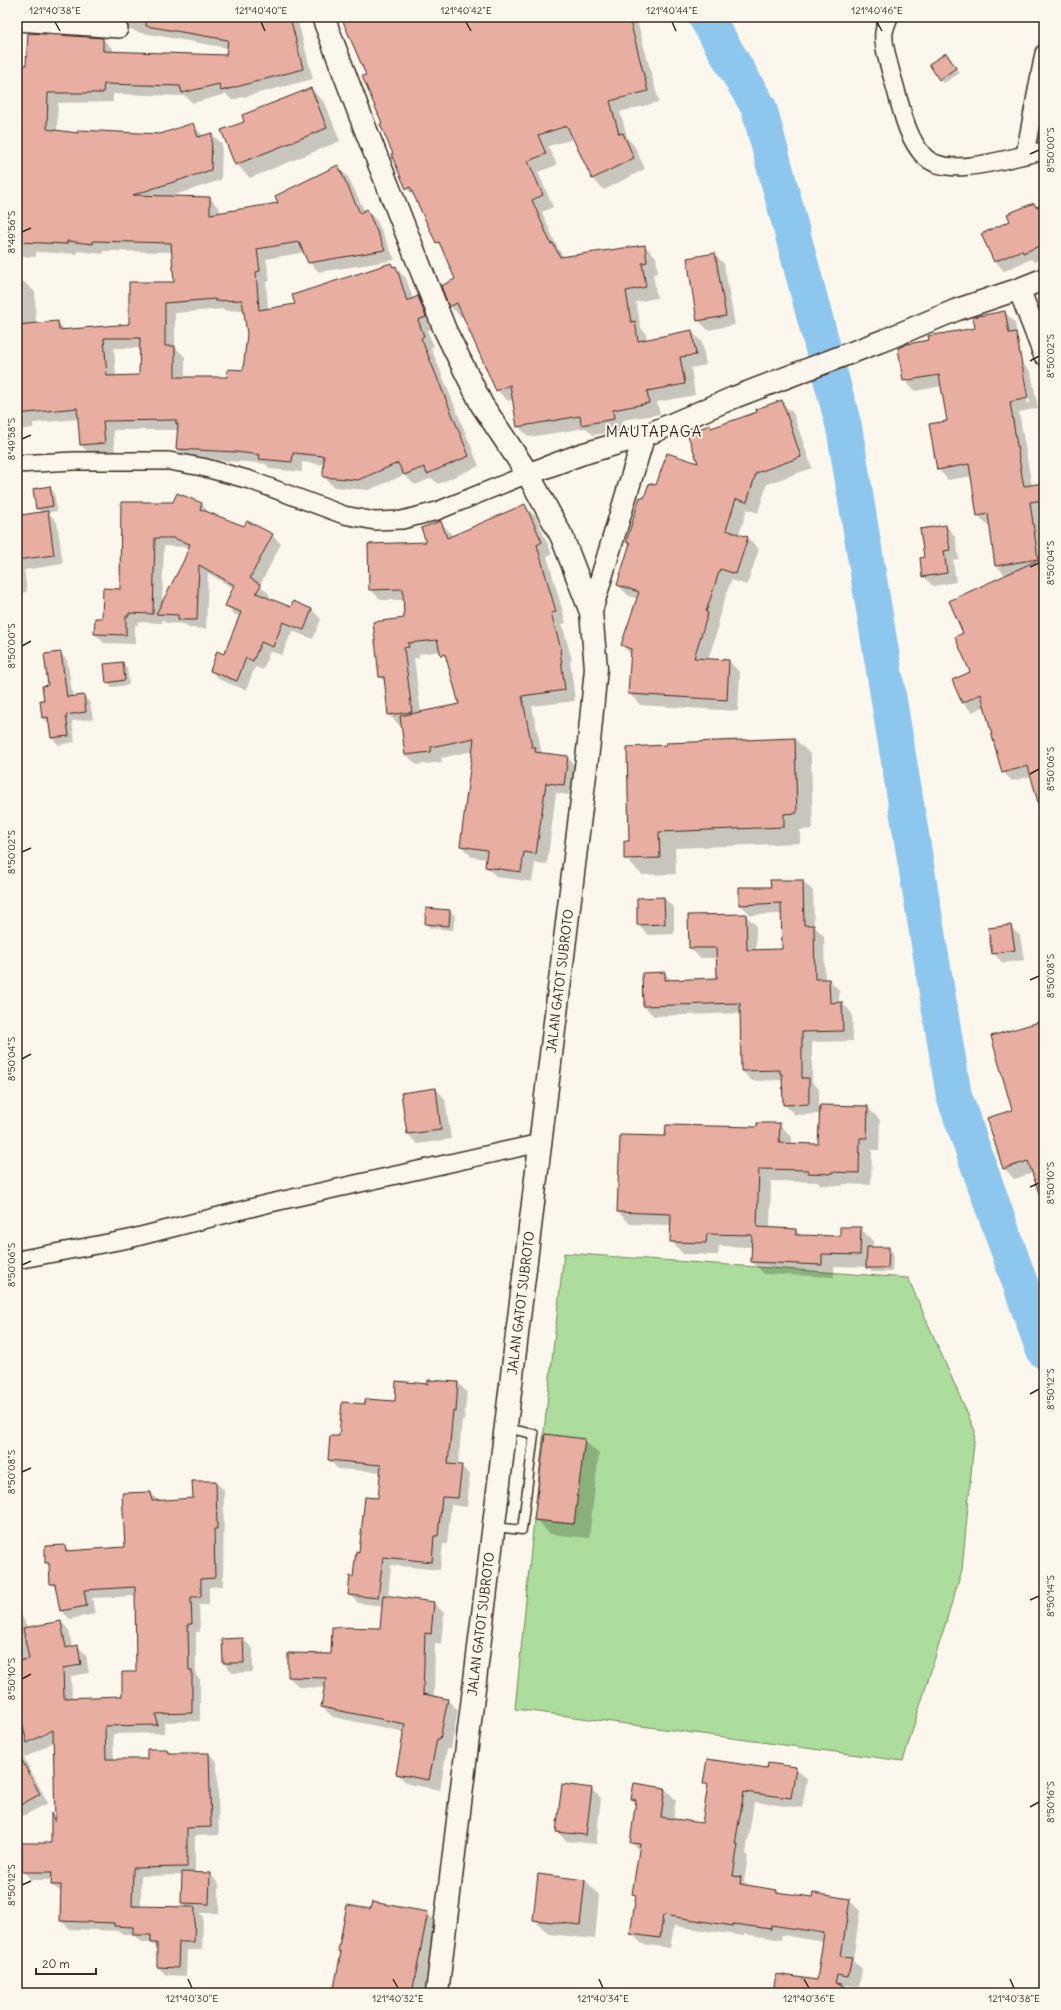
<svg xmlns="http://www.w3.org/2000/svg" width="1061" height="2010" viewBox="0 0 1061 2010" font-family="Delius,sans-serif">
  <rect width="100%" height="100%" fill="#fbf7ec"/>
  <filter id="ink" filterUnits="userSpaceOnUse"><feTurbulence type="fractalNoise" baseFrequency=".025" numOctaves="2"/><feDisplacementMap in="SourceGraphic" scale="8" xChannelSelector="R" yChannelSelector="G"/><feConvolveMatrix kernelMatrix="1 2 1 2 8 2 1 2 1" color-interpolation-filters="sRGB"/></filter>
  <g filter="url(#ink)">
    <polygon fill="#addd9d" stroke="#74845e" points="564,1253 908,1278 975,1431 962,1570 903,1761 515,1709 534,1520"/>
    <g fill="#0003" fill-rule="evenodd">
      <path d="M82,17L297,18L313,79L232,100L226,94L193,103L185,96L113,94V102L58,103L57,131L79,134L161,135L193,124L204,137L212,134L222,144L221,180L168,197L210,198L220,209V213L279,203L338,167L348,177L365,212L367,211L377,221L395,260L319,272L309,262L305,252L266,259L270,281L266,282L268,309L296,305L391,264L406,278L413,299L418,297L428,307L436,327L427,331L434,346L431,348L479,466L438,484L432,478L415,485L404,475L369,490L334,487L324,477L325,465L302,462V472L270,469L266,464L247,462L187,459L177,449L178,430H113L115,453L91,455L81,445L79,419L33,423V428L17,430V282H24L35,292L36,324L58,322L66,331L130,325L175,283L173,252L103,251V254L77,251V254L36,252V257L17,256V66H27L103,39L113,49V52L227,56L228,48L137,32L131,29L91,26ZM224,309L226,311L244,310L248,334L244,371L228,378H185V357L175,347V313ZM114,348H141L140,376H116Z"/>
      <polygon points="343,17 636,17 659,102 620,112 628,139 634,145 645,169 604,190 593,179 574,139 548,146 557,165 538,172 553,207 542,212 558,249 565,258 645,246 656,257 658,273 653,274 657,298 636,302 641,328 646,333 647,340 691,331 702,342 706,365 691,368 695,395 657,402 660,414 623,420 625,430 593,435 586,428 529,437 518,426 514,399 508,401 497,390 464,316 461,317 450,306 457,280 442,247 437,242 416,198 407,189 393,155 395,154 368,75"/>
      <polygon points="946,54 960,73 944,83 940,79"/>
      <polygon points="311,89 325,103 340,141 250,178 236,164"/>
      <polygon points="1034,204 1037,208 1044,205 1044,258 1034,262 1031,259 1004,271 995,261 1011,222"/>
      <polygon points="715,254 724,264 735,325 708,330 698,320"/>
      <path d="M1005,312L1015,323L1021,356L1002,365L1021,362L1031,372L1038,408L1019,412L1033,492L1038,497L1044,539V800L1032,776L1012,781L1003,772L985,706L972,712L963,703L953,680L971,672L965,634L1006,576L996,565L990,525L988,526L978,515L972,476L948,480L938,469L948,422L942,386L915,391L904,380L930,340L976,329ZM1022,372H1024L1030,403L1028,404Z"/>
      <polygon points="781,402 793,413 812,468 767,484 758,513 747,509 739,535 748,538 759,549 747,585 731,580 717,623 719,625 708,660 729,661 740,673 738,711 640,705 629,693 631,655 622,645 638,599 629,596 618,585 631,545 627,542 645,499 657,486 699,464 710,426 712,429 758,413"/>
      <polygon points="50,487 54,492 57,511 48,512 57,522 63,564 24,570 27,592 17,593 17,545 42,513 37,508"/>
      <path d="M122,503L202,504L210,514L272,535L281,544L260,585L270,595L268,599L292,608L294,603L312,610L321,619L313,639L292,631L282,655L270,651L263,670L255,667L246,690L220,680L211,671L225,655L241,616L235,615L226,605L233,588L208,573L206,629L189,628L184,624L166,623L162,619V623L138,622V625H135V644L104,643L95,634L96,619H103L121,590ZM164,546L183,547L189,549L162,604Z"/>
      <path d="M525,506L536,517L552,554L547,556L566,623L562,624L572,660H570L575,701L532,706L542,754L567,757L578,768L574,796L556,793L547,864L535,863L532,882L497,877L486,867L487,859L472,857L461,846L473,751L441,758L442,762L417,765L406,754L402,725L400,726L389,715L385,682L380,677L405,619L404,600H381L370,589L427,543L441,522L453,536ZM441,651L448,661L460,704L421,713L414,658H419V654Z"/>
      <polygon points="946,526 955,536 959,559 953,560 956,582 933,586 923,576 925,558"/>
      <polygon points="60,653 67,660 73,697 84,696 90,703 93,719 72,721 75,742 59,745 52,738 50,725 43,717 45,701"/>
      <polygon points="122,663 127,668 129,685 112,687 107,682"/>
      <polygon points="795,739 811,755 813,829 800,830 800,843 675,848 676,874 642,875 625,858 630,842"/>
      <polygon points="803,881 813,891 814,926 824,936 825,980 829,980 839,990 839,1003 842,1003 852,1013 853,1041 812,1042 812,1082 819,1089 819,1106 867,1107 880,1120 879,1150 872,1150 871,1185 843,1184 843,1186 821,1185 818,1182 771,1181 770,1229 795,1230 802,1236 841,1237 860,1228 873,1241 873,1248 889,1248 893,1253 892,1272 872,1272 867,1267 834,1266 834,1277 764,1274 752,1262 752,1247 719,1246 718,1255 683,1254 671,1241 672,1225 630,1224 618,1212 666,1137 758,1129 779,1124 792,1137 792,1144 819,1145 820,1114 795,1115 784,1104 784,1080 752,1081 742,1071 741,1013 654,1016 644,1006 643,974 664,973 672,980 718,979 717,958 700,958 690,948 745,915 756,925 756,951 783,950 782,914 751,915 740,904 772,887"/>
      <polygon points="664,898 674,908 674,934 648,935 638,925"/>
      <polygon points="427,909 450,911 455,916 453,930 430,928 426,924"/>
      <polygon points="1010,926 1020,936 1024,960 1003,963 993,953"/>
      <polygon points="1039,1023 1044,1029 1044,1194 1033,1173 1014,1179 1004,1168 1014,1111"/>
      <polygon points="436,1089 445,1099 451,1139 417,1144 408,1134"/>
      <polygon points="429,1381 458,1383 467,1392 464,1420 462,1420 458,1466 461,1466 470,1475 467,1507 451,1505 447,1544 443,1544 440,1570 391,1565 388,1597 434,1603 444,1613 441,1644 435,1643 434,1697 447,1700 458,1710 451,1749 447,1749 440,1790 408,1784 397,1774 405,1732 333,1717 322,1707 326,1688 299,1687 289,1677 380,1629 383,1606 358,1603 349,1594 359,1553 379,1499 382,1472 338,1469 329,1460 340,1438 366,1405 396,1402 429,1385"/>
      <polygon points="584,1440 599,1454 589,1538 550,1534 535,1519"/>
      <path d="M215,1482L224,1490L223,1586L209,1587V1605H199L200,1632H196V1676L200,1679V1721L164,1722L165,1733L113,1734L114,1760H148L167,1750L172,1754H209L217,1762L219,1835L195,1836V1873L210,1874L219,1884V1913H199L203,1916L202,1950H187L186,1976L166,1975L158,1967V1949L152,1943H142L133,1934H123L119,1931L70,1929L61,1921L62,1893L52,1885V1880H31L23,1871L52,1844V1816L56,1820L54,1742L24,1758L48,1803L17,1819V1607L28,1628L61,1622L69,1630L72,1647L78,1646L86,1655L89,1673L71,1676L72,1698L123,1697L138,1673L136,1596L92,1598L95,1614L70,1619L61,1611L58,1590L51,1584L50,1566L46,1563L65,1546L71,1552L126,1548L151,1493L159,1501L194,1499ZM183,1875L182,1903L187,1908L141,1907V1876Z"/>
      <polygon points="243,1639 253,1649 253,1672 233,1673 224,1663 223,1640"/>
      <polygon points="796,1768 807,1779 802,1808 754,1802 746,1854 748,1856 744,1882 749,1887 776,1891 779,1893 813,1898 849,1900 860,1911 853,1960 862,1969 859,1987 847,1985 846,1993 774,1993 818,1981 824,1942 782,1935 781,1940 744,1934 744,1936 674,1926 670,1948 642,1944 631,1933 637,1897 633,1894 640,1851 631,1842 637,1804 632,1799 665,1789 676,1800 673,1820 703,1824 708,1787 705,1783 768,1770"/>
      <polygon points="591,1789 601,1798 596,1844 567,1841 557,1832"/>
      <polygon points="585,1880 599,1895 595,1939 549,1934 534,1920"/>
      <polygon points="371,1911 427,1913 439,1925 426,1993 334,1993 342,1954 339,1951"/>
    </g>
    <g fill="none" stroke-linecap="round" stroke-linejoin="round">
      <polyline stroke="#8ec7ed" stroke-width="36" points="706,17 759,108 844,427 954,1096 1044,1351"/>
    </g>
    <g fill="#e8aea2" stroke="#3b2a1e" fill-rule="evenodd">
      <path d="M147,17H290L303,69L221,91L219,84L182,93L180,86L104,84L103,93H48L47,129L78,133V130L160,134L193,123L198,137L212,133L211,170L133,195L210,197V214L278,203L275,196L338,165L360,213L367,209L385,250L308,263L299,242L257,249L260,271L256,272L259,310L295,304L292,295L391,263L393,267L396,266L407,301L418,296L426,317L418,320L424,336L421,338L469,456L427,474L424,467L404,475L398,463L358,480L323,477L324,456L293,453L292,462L259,459L260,455L236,452L176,449L178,424H176V420L103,421L105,443L80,445L77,408L17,414V325L58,321L59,330L129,324V282H174L171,243L93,241V244L67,241V244L17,242V65H26L28,33L103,38V51L226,55L228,40L146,26ZM215,299V301L242,300L247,334L243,370L228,369L227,377H175V346H165V303ZM104,338H140L139,375L107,376Z"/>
      <polygon points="341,17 629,17 648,91 610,101 619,134 623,133 634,158 592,179 567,126 538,135 546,154 528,161 543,195 532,200 551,244 553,243 560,257 645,245 647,262 642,263 646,287 626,291 631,322 635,321 638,341 692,330 696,355 680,357 685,384 647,391 649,403 613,410 614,419 581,425 580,416 517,427 510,385 496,391 457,303 449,307 441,286 455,279 439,242 436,243 410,187 406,189 391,154 393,154 380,124 382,123 362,76 366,75"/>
      <polygon points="946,53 956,68 939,80 929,64"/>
      <polygon points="311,88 327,128 235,165 221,130 244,122 242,115"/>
      <polygon points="1034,203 1036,207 1044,204 1044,244 1023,253 1022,250 994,262 981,234 1010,221 1007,214"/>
      <polygon points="715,253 726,316 697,321 687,258"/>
      <polygon points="1005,311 1009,333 1016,332 1028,398 1010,402 1022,476 1024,486 1044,483 1044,500 1030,502 1038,559 995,566 988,514 977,516 969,464 937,470 929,424 947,421 939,375 903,381 898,348 907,344 929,340 928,336 975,328 973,317"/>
      <polygon points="782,400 801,457 756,473 747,502 736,499 726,530 748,537 736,574 720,569 706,612 708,613 694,658 729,660 727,700 628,694 631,649 621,645 639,592 617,585 630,543 626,542 640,497 644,498 649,483 656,485 667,453 698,463 687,433 710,425 711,428 757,412 756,409"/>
      <polygon points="50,486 53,506 36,509 33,489"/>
      <polygon points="177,493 202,503 200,509 244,526 247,521 273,534 250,578 261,585 256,593 291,607 293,601 312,609 304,630 283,622 273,647 261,642 253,661 246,658 237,681 210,671 217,651 224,654 241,612 225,606 234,585 199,565 197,620 178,620 178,615 156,614 184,560 190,544 173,538 155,538 153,614 129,613 129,616 126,616 126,635 94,634 95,618 102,618 103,588 120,589 121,502 173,502"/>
      <polygon points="525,504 542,542 537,545 556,612 551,613 561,649 560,650 565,690 522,696 532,747 536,747 535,752 568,756 564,785 546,783 536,854 524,852 521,872 485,867 487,850 460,846 474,738 431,747 431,752 405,755 400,716 459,704 445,654 441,656 437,640 408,643 409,647 404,648 412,712 388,715 384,677 379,677 373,622 404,618 403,589 369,590 368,544 426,542 421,528 441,521 447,538"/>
      <polygon points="48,511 54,555 17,560 17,517 21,517 21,515"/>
      <polygon points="946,525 950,550 944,551 947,573 922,577 920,558 924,557 920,529"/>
      <polygon points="1038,560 1041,576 1044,574 1044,805 1039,806 1028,766 1002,773 981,694 962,703 952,680 970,672 955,637 963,633 949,601"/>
      <polygon points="61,652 67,697 84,695 86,712 66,715 69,736 51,738 48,717 42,718 40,700 44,700 42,686 48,685 44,654"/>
      <polygon points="123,662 125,680 106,683 104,664"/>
      <polygon points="795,738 797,813 784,814 784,827 659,832 660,858 624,859 624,841 629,841 627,747 666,745 666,743"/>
      <polygon points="770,880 803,880 804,925 814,925 815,979 829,979 830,1003 842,1002 843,1031 802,1032 802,1078 809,1078 809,1104 783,1105 782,1074 780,1074 780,1070 741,1071 740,1003 643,1006 642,973 665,972 665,980 717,978 716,948 689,948 688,915 746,914 747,950 782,949 781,903 739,905 739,887 771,887"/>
      <polygon points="664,897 665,924 637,925 637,898"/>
      <polygon points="426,908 450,910 449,926 425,924"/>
      <polygon points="1011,925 1015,950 992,954 988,928"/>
      <polygon points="1039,1022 1044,1038 1044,1198 1041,1199 1028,1161 1003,1169 987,1118 1012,1110 991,1036"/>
      <polygon points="436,1088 441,1130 407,1134 401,1093"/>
      <polygon points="820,1105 868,1106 867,1138 860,1138 859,1173 831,1172 831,1174 808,1173 808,1170 759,1169 757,1227 796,1229 796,1235 840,1236 840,1227 861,1227 860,1255 822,1254 822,1265 751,1262 752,1235 707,1234 706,1243 670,1242 671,1214 617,1212 620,1135 665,1136 666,1125 757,1127 757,1123 780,1123 779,1143 818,1144"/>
      <polygon points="867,1247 889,1247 888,1268 866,1268"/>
      <polygon points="428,1380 458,1382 456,1412 453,1411 448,1464 462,1465 458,1498 442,1497 438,1536 434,1536 432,1562 383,1557 378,1598 348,1595 350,1576 353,1577 356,1551 359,1552 365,1497 378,1498 381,1465 328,1460 330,1436 339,1436 342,1402 365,1404 365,1399 395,1401 396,1381 428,1384"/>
      <polygon points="545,1434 585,1439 574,1524 534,1520"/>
      <polygon points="192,1481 216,1481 217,1529 214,1529 215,1578 201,1579 201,1597 191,1597 192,1624 188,1624 189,1670 192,1670 192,1713 156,1714 157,1725 105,1726 106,1759 147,1759 147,1749 167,1749 168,1753 209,1753 211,1827 187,1828 187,1867 133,1868 132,1906 195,1907 194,1942 179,1942 178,1968 157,1967 157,1943 151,1943 151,1935 133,1935 133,1927 114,1926 114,1923 60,1921 61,1885 51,1885 52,1872 22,1872 22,1843 51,1843 51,1813 55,1822 53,1730 27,1743 17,1700 17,1661 29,1659 23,1628 61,1621 66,1648 78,1645 81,1665 63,1668 64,1698 122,1696 122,1672 136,1672 135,1587 84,1590 87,1606 60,1611 55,1584 50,1584 49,1563 45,1563 45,1546 65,1545 66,1551 125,1547 122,1493 151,1492 152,1501 193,1498"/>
      <polygon points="383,1595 434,1602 431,1634 425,1633 423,1694 448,1699 440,1739 437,1739 429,1780 396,1774 405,1724 321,1707 326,1678 288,1677 288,1653 331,1654 332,1627 380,1628"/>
      <polygon points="243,1638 244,1663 223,1663 222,1639"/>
      <polygon points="17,1751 40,1794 17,1807"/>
      <polygon points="707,1759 767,1768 768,1763 796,1767 791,1798 744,1792 735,1844 738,1844 733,1876 741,1877 740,1884 777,1890 776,1892 812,1897 813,1893 850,1899 841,1956 852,1957 848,1977 837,1975 835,1983 842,1984 842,1993 773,1993 776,1974 817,1980 824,1933 771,1925 771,1929 733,1924 733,1926 663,1915 660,1938 630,1934 636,1895 632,1894 640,1844 630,1843 636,1800 631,1799 634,1783 665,1788 661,1817 702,1823 708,1784 703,1784"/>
      <polygon points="562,1784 592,1788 586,1835 556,1832"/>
      <polygon points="182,1872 210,1873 209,1904 181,1903"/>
      <polygon points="538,1874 585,1880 580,1925 533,1920"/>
      <polygon points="372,1902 428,1912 412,1993 333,1993 341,1952 338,1951 347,1905 370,1909"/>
    </g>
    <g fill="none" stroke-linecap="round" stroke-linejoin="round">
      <defs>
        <polyline id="service" points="495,1527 522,1530 534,1434 506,1428"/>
        <g id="minor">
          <path d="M889,17C887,22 885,27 884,32C882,48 893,77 897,94C903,115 908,138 923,155C947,182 1014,155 1044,151"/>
          <polyline points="17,22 119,29"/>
          <polyline points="1025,154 1044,53"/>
          <polyline points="17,464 74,461 169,461 202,467 250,480 344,515 375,521 402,520 437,511 528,474"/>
          <polyline points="17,1260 129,1239 266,1204 540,1143"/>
        </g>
        <g id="tertiary">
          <polyline points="1019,289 1044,354"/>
          <polyline points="528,474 582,454 644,436 735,397 887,339 956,310 1019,289 1044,279"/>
          <polyline points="591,612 644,436"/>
        </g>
        <polyline id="trunk" points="323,17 365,128 445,330 482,405 528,474 562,537 591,612 596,668 589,742 437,1993"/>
      </defs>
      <use href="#service" stroke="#3b2a1e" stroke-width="11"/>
      <use href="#minor" stroke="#3b2a1e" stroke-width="20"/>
      <use href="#tertiary" stroke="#3b2a1e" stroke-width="24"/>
      <use href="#trunk" stroke="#3b2a1e" stroke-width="25"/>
      <use href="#service" stroke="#fbf7ec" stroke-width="8"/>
      <use href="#minor" stroke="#fbf7ec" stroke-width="17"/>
      <use href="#tertiary" stroke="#fbf7ec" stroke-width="21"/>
      <use href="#trunk" stroke="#fbf7ec" stroke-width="22"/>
    </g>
  </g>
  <path fill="none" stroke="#3b2a1e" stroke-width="1.5" d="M55,22L60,31M261,22L265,31M466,22L471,31M672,22L676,31M877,22L882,31M1030,154L1039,150M22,232L31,228M1030,361L1039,356M22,439L31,435M1030,567L1039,563M22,646L31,641M1030,774L1039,769M22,852L31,848M1030,980L1039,976M22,1059L31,1054M1030,1187L1039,1183M22,1265L31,1261M1030,1394L1039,1389M22,1472L31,1468M1030,1600L1039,1596M22,1679L31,1674M1030,1807L1039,1802M22,1885L31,1881M188,1979L192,1988M393,1979L398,1988M599,1979L603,1988M804,1979L809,1988M1010,1979L1014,1988"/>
  <g text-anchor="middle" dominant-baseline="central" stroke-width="4" stroke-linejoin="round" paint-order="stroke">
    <g font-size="13" fill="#3b2a1e" stroke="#fbf7ec">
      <text transform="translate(560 981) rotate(-83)">JALAN GATOT SUBROTO</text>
      <text transform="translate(521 1303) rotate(-83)">JALAN GATOT SUBROTO</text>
      <text transform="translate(481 1624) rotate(-83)">JALAN GATOT SUBROTO</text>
    </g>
    <g font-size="15" letter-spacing="1" fill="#3b2a1e" stroke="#fbf7ec">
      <text x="654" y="431">MAUTAPAGA</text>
    </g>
  </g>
  <rect width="1061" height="2010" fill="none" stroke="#fbf7ec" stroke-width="44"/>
  <path d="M36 1968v6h60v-6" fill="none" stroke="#3b2a1e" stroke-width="2"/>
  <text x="42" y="1968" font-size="12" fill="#3b2a1e" stroke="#fbf7ec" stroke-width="3" paint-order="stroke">20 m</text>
  <rect x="22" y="22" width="1017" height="1966" fill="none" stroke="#3b2a1e" stroke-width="1.5"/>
  <g font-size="10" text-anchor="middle" fill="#3b2a1e">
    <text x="55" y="14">121°40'38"E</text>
    <text x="261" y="14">121°40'40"E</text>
    <text x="466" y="14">121°40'42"E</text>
    <text x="672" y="14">121°40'44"E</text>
    <text x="877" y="14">121°40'46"E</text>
    <text transform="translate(1050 150) rotate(-90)" y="4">8°50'00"S</text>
    <text transform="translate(11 232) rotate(-90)" y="4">8°49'56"S</text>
    <text transform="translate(1050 356) rotate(-90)" y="4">8°50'02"S</text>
    <text transform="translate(11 439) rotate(-90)" y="4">8°49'58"S</text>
    <text transform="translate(1050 563) rotate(-90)" y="4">8°50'04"S</text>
    <text transform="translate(11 646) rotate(-90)" y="4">8°50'00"S</text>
    <text transform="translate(1050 769) rotate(-90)" y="4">8°50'06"S</text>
    <text transform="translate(11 852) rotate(-90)" y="4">8°50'02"S</text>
    <text transform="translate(1050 976) rotate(-90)" y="4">8°50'08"S</text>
    <text transform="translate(11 1059) rotate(-90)" y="4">8°50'04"S</text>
    <text transform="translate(1050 1183) rotate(-90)" y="4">8°50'10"S</text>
    <text transform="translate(11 1265) rotate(-90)" y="4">8°50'06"S</text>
    <text transform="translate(1050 1389) rotate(-90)" y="4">8°50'12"S</text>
    <text transform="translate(11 1472) rotate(-90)" y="4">8°50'08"S</text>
    <text transform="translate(1050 1596) rotate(-90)" y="4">8°50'14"S</text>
    <text transform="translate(11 1679) rotate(-90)" y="4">8°50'10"S</text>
    <text transform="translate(1050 1802) rotate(-90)" y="4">8°50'16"S</text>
    <text transform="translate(11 1885) rotate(-90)" y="4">8°50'12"S</text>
    <text x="192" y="2002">121°40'30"E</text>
    <text x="398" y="2002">121°40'32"E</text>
    <text x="603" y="2002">121°40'34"E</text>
    <text x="809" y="2002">121°40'36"E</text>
    <text x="1014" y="2002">121°40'38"E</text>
  </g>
</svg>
